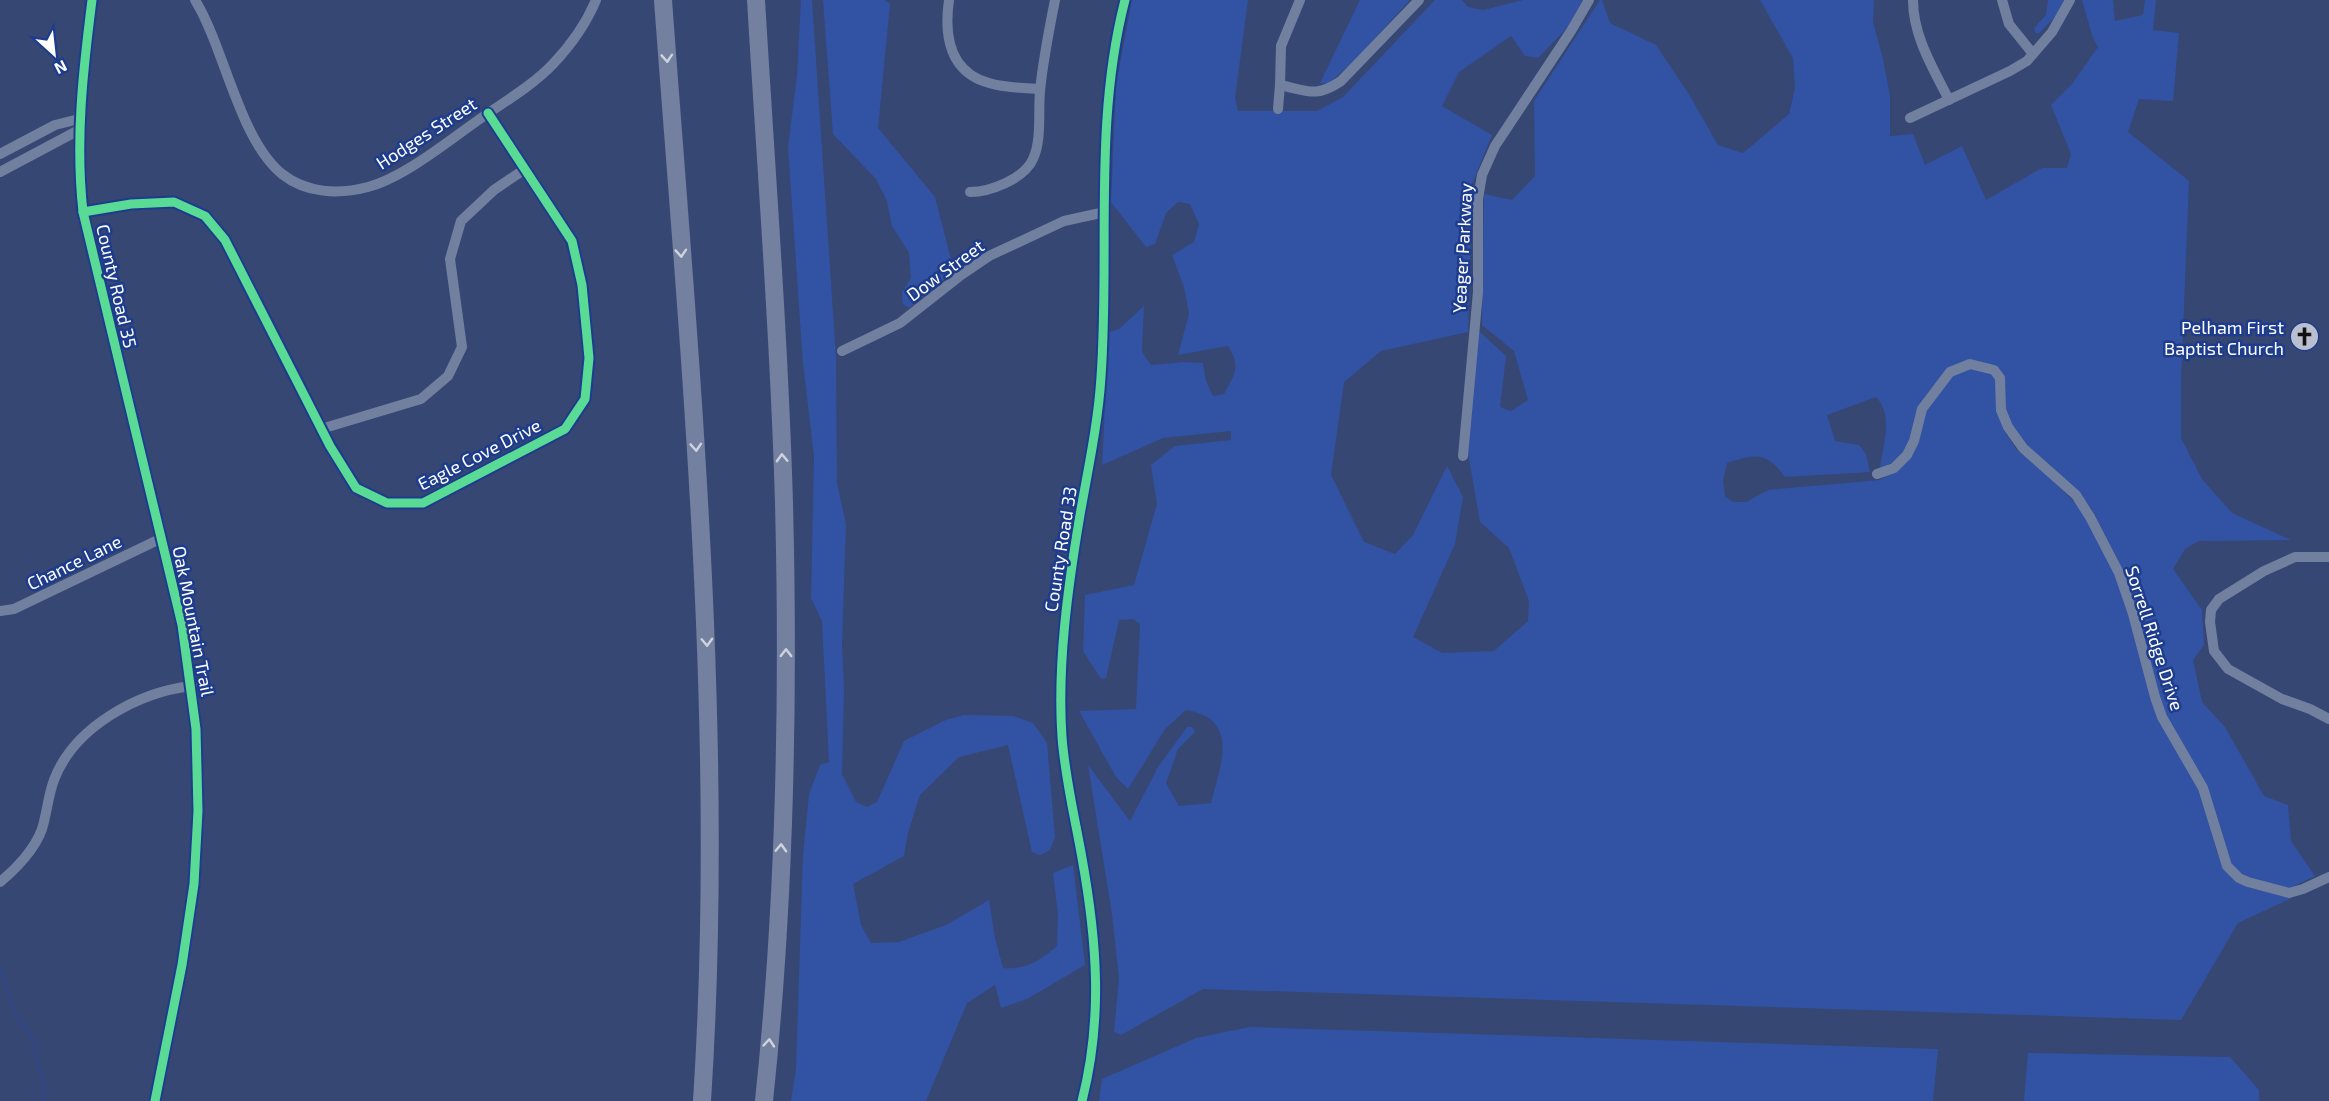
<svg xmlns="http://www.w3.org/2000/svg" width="2329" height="1101" viewBox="0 0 2329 1101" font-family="'Exo 2',sans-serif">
  <rect width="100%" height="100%" fill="#364774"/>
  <g fill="#3252a4">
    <path d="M801,0H812L836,357L837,483L846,524L842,645L844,689L842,774L856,802L867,807L877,802L904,741L946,720L964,715L1013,716L1033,723L1047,743L1055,837L1050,850L1040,855L1032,852L1008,745L959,757L920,795L908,833L904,856L853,884L861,925L871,943L899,942L946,925L989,900L995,938L1003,968C1026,970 1041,960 1057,946L1058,914L1053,873L1073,865L1085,965L1027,999L1001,1008L995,985L967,1003L926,1101H791L796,1069L803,855L809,794L820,765L829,762L822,621L811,598L814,456L803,363L788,147L797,76Z"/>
    <polygon points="823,0 885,0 890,4 878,128 935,197 954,271 909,308 903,304 902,292 911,278 909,253 892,226 887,201 876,179 833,134"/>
    <path d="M1132,0H1248L1235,98L1238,111H1317L1343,97L1435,0H1462L1468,7L1483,10L1523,0H1583L1567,28L1538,58L1525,56L1511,36L1459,72L1442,106L1492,135L1472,184L1468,332L1381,351L1344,382L1331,475L1364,542L1395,554L1413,535L1447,466L1463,497L1455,544L1413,637L1442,653L1494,651L1528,621L1529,601L1509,548L1480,522L1468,453L1479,331L1506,356L1500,407L1511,411L1528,400L1514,351L1482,325L1484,194L1512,200L1535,176L1534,101L1600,0H1602L1610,23L1656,45L1690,96L1718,145L1743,153L1789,114L1795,88L1793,58L1760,0H1874L1873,22L1883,59L1890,96V136L1913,134L1925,165L1962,146L1986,200L2042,168H2067L2071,154L2051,105L2072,84L2098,47L2093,38L2082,0H2113L2115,21L2143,15L2145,0H2156L2153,30L2179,33L2173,101L2139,99L2128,132L2189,181L2181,380V438L2202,479L2232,513L2291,540L2199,541L2185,549L2173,569L2202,610L2204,645L2193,660L2202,702L2225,727L2264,796L2288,805L2291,841L2315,876L2288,889L2242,876L2230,866L2216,816L2157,696L2118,560L2091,508L2079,492L2024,444L2006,414L1997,368C1964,354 1955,360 1933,386C1927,394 1921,401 1918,410C1907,437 1914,457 1880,468C1883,445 1894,415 1876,397L1827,415L1835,441L1859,445L1866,454L1870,472L1785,477C1766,451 1756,454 1727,463L1723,481L1725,496L1733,502H1746L1768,490L1880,480L1898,468L1923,417L1954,372L1970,367L1996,376L2000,418L2004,431L2017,450L2045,472L2083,511L2111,564L2124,597L2150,697L2194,777L2209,817L2216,850L2225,870L2235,880L2251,888L2292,898L2238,923L2181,1020L1203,989L1121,1035L1114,1032L1119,978L1112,914L1088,765L1130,821L1158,767L1187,727H1192L1195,732L1178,749L1166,783L1179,806L1211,803C1220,766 1241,719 1186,710L1165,729L1128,789L1116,777L1079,711L1136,709L1140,624L1133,619L1119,620L1106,678L1101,679L1083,651L1085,595L1134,585L1157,504L1151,465L1175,446L1231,440V431L1163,438L1102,465L1109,332L1119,329L1144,306L1142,352L1151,365L1184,362L1203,363L1206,381L1213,396L1224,394C1235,374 1241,366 1228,346L1178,355L1189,314L1184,287L1172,255L1194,242L1199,224L1190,204L1178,202L1166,213L1155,244L1146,247L1111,202L1116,85Z"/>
    <polygon points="1360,0 1410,0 1356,59 1328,84 1320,83"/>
    <polygon points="2048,0 2064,0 2055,17 2038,34 2035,32 2034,28 2046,15"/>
    <polygon points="1250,1027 1938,1049 1933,1101 1099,1101 1102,1079 1196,1038"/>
    <polygon points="2028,1053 2230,1057 2259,1090 2259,1101 2024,1101"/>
  </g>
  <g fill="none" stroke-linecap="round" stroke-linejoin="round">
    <polyline stroke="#314783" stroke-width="3" points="0,967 15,1013 35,1042 36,1054 44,1084 44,1101"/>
    <g stroke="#7280a0" stroke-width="10">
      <path d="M195,0C225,49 239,139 282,174C306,193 338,195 368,187C403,178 447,142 477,121C502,103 531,87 553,64C571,45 586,24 596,0"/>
      <path d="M949,0C944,35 949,72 989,83C1005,88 1023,88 1040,89"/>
      <path d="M1300,0L1281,46L1280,85C1308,91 1316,98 1341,81L1419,0"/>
      <path d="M1913,0C1913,36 1933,68 1949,100"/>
      <polyline points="2002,0 2009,24 2033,54"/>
      <polyline points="1278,109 1280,85"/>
      <polyline points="1910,118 2010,71 2027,61 2052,32 2070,0"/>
      <polyline points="0,154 55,125 79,119"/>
      <polyline points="0,172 79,130"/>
      <path d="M970,192C990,192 1024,179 1033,159C1042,140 1038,112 1040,91C1043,60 1049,30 1055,0"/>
      <polyline points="83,212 131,204 174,202 205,216 225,240 330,446 356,488 387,503 423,503 565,429 585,399 589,358 582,285 572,241 488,113"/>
      <polyline points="842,351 900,323 961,275 989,256 1064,221 1105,212"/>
      <polyline points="321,429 421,399 448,376 462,347 450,259 461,221 494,190 525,169"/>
      <polyline points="1463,456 1478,292 1478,199 1482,175 1495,146 1571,31 1589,0"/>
      <polyline points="1877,474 1894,468 1907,455 1914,441 1922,409 1950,372 1970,364 1994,370 2000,378 2001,410 2008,427 2023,448 2076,495 2090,517 2119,573 2133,614 2155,697 2162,717 2203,788 2227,866 2239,878 2248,882 2289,893 2303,889 2329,877"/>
      <polyline points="2329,557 2295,557 2264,571 2219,599 2211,610 2210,622 2214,651 2228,669 2282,699 2310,709 2329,719"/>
      <polyline points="0,611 14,609 162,538"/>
      <path d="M0,882C16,869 35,849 42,829C47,813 48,796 54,780C74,727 138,692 192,686"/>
    </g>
    <g stroke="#7280a0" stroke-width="12">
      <path d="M92,0C83,71 75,140 83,212L182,625L196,729L198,811L194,884L182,965L155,1101"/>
      <path d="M1082,1101C1103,1019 1097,941 1082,858C1075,818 1065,778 1062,737C1057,665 1068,586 1080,515C1088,469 1098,424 1101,377C1110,252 1093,124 1125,0"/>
    </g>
    <g stroke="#73809f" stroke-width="18">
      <path d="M663,0C690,366 726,733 702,1101"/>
      <path d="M756,0C766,168 779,335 784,503C789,702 785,903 764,1101"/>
    </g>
    <defs>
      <g id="cycleway">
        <path d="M92,0C83,71 75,140 83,212L182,625L196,729L198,811L194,884L182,965L155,1101"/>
        <polyline points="83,212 131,204 174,202 205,216 225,240 330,446 356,488 387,503 423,503 565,429 585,399 589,358 582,285 572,241 488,113"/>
        <path d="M1082,1101C1103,1019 1097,941 1082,858C1075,818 1065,778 1062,737C1057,665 1068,586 1080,515C1088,469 1098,424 1101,377C1110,252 1093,124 1125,0"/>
      </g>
    </defs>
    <use href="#cycleway" stroke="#1d3c8d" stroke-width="13"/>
    <use href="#cycleway" stroke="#5adb95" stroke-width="9"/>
  </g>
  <defs><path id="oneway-chevron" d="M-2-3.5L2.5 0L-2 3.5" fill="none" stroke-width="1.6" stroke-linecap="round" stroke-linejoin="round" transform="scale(1.5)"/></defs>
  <g stroke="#ced3dd">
    <use href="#oneway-chevron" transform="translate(667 58) rotate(86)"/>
    <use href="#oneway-chevron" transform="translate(681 253) rotate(86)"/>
    <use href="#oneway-chevron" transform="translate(696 447) rotate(86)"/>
    <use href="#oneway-chevron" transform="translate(782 458) rotate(-92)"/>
    <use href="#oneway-chevron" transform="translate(707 642) rotate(88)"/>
    <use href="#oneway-chevron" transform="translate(786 653) rotate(-90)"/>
    <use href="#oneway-chevron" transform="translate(781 848) rotate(-88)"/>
    <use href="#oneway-chevron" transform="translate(769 1043) rotate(-85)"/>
  </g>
  <defs>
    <symbol id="church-disc" viewBox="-11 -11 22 22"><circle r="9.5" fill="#b9bfce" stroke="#1d3c8d"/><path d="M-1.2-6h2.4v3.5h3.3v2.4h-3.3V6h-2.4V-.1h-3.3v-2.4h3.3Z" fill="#111"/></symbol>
  </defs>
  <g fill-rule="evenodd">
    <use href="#church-disc" x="2288" y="320" width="33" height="33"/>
  </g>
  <g text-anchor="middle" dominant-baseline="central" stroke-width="5" stroke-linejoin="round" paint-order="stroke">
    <g font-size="18" fill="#fff" stroke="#1d3c8d">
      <text transform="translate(426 133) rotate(-33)">Hodges Street</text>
      <text transform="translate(1462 248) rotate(-87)">Yeager Parkway</text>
      <text transform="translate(945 270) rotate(-36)">Dow Street</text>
      <text transform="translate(117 286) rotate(77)">County Road 35</text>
      <text transform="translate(479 454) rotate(-27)">Eagle Cove Drive</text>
      <text transform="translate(1060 549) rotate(-81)">County Road 33</text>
      <text transform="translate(74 562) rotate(-26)">Chance Lane</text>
      <text transform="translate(194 621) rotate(79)">Oak Mountain Trail</text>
      <text transform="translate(2155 638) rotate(72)">Sorrell Ridge Drive</text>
    </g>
    <g font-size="18" fill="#fff" stroke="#1d3c8d" text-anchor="end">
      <text x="2284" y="327">Pelham First<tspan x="2284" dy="21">Baptist Church</tspan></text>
    </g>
  </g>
  <g transform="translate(54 54) rotate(153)" stroke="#1d3c8d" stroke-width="4.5" paint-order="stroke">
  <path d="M0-4.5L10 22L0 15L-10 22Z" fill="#ffffff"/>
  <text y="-9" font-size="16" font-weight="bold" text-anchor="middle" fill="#ffffff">N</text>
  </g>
</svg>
